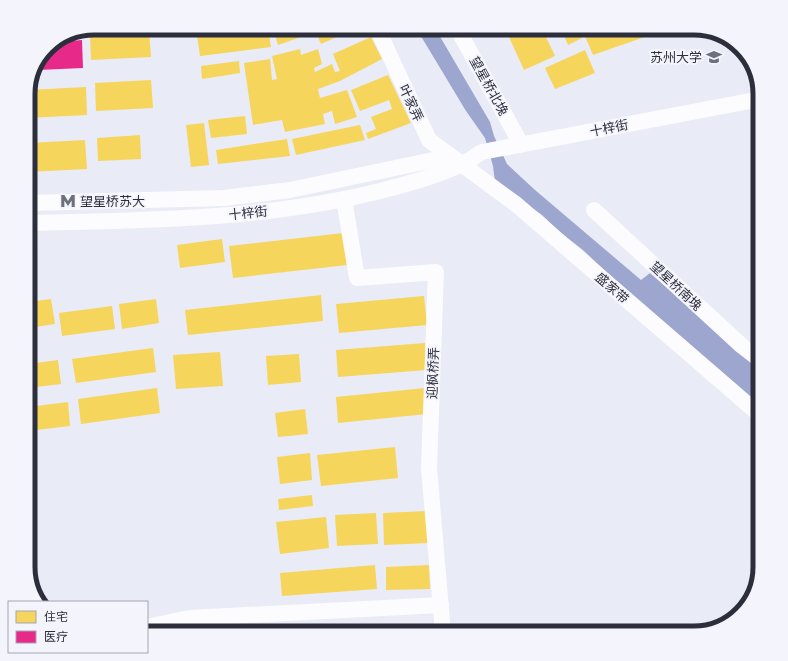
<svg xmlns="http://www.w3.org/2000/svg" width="788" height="661" viewBox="0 0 788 661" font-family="'IBM Plex Sans','Noto Sans SC',sans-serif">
  <rect width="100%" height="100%" fill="#e9ebf6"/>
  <polygon fill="#9da6ce" points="416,28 435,28 490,122 494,136 507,164 535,190 641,280 650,273 760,368 760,405 653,316 583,250 561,233 542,215 495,182 493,166 485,138 466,111"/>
  <g fill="#f6d55c">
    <polygon points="227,28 268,28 271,47 200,56 197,35 227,31"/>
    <polygon points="273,28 308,28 310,34 278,45"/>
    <polygon points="314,28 357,28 321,44"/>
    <polygon points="528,28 560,28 545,35 555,56 524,70 509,37"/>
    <polygon points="561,28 578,28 582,38 568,45"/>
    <polygon points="585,28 657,28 659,32 593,55 582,29"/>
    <polygon points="149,31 151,57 91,60 90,34"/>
    <polygon points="371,37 382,59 340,81 318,89 320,98 347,90 357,117 335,124 332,111 323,114 325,124 285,132 282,120 253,125 244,63 270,59 272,80 277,79 272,56 300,49 301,55 318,49 322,64 314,68 315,72 332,64 335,72 340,71 333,54"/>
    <polygon points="585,50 595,73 555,89 545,68"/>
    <polygon points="239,61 240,73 202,79 201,66"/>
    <polygon points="388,75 411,123 368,139 366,133 376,129 371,117 392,109 389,100 360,111 351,90"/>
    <polygon points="151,80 153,108 96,111 95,83"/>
    <polygon points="86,87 87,115 28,118 28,90"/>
    <polygon points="245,116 247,134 211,138 208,120"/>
    <polygon points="204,123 209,165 191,167 186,125"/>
    <polygon points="360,125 365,140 296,155 292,139"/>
    <polygon points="140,135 141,159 98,161 97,138"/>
    <polygon points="287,139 290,156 218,164 216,150"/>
    <polygon points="85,140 87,169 28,172 28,143"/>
    <polygon points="343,233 347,265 233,278 229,246"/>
    <polygon points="222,239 225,262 180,268 177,245"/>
    <polygon points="321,295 323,321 188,335 185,310"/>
    <polygon points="424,296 427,325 339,333 336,304"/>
    <polygon points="51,299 55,324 28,328 28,302"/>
    <polygon points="156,299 159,323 122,329 119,304"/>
    <polygon points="112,306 115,329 62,336 59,313"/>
    <polygon points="425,343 427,370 338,377 336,350"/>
    <polygon points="153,348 156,372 76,383 72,359"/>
    <polygon points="220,352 223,386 176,389 173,355"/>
    <polygon points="299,354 301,382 268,385 266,356"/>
    <polygon points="58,360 61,384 28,388 28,364"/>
    <polygon points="157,388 160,413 81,424 78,399"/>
    <polygon points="425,388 427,414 338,423 336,397"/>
    <polygon points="68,402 70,426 28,431 28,407"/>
    <polygon points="305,409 308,434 278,437 275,413"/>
    <polygon points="395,447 398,478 321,486 317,455"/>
    <polygon points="310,453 312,480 280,484 277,457"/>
    <polygon points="312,495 313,506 279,510 278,499"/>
    <polygon points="427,511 428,543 384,545 383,513"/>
    <polygon points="376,513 378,544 337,546 335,515"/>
    <polygon points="326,517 329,548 280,554 276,522"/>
    <polygon points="375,565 377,589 282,596 280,573"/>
    <polygon points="429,565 430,589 386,590 386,567"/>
  </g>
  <polygon fill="#e7298a" points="82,40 83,68 38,70 50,45 58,42"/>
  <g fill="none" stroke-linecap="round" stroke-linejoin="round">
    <g stroke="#fcfcfe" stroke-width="16">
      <polyline points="377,28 429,140 517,205 760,415"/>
      <polyline points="457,28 521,144"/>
      <polyline points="344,199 357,278 436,272 429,468 443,633"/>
      <polyline points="28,203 224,198 290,190 438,159 458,164"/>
      <polyline points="594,210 742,346 760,360"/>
      <path d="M28,223C148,220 267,220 384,190C410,183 437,176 462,164C469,161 475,156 482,152L760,99"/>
      <polyline points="147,627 189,618 441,605"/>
    </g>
  </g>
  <defs>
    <symbol id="university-bare" viewBox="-9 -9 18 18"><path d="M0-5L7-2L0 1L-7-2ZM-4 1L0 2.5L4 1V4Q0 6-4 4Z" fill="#6e707c" stroke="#f4f5fc" stroke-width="2.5" paint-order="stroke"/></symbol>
    <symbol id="metro-bare" viewBox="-9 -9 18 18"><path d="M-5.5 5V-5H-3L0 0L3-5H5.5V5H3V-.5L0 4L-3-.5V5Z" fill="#6e707c" stroke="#f4f5fc" stroke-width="2.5" paint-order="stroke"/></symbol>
  </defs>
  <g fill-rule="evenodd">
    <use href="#university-bare" x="703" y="46" width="22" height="22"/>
    <use href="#metro-bare" x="57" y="190" width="22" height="22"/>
  </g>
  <g text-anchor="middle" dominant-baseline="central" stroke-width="4" stroke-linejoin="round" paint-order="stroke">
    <g font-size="13" fill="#2c2e3b" stroke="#f4f5fc" text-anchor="end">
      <text x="702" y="57">苏州大学</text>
      <text x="80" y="201" text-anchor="start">望星桥苏大</text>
    </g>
    <g font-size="13" fill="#2c2e3b" stroke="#f4f5fc">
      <text transform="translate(489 86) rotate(61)">望星桥北堍</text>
      <text transform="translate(411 103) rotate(65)">叶家弄</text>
      <text transform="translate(609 128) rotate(-11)">十梓街</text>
      <text transform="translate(248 213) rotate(-6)">十梓街</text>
      <text transform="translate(676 286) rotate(43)">望星桥南堍</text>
      <text transform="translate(612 288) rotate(41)">盛家带</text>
      <text transform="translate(433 373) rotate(-88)">迎枫桥弄</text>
    </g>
  </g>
  <path d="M0 0H788V661H0ZM94 35H694A59 59 0 0 1 753 94V567A59 59 0 0 1 694 626H94A59 59 0 0 1 35 567V94A59 59 0 0 1 94 35Z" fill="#f4f5fc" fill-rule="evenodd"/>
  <path fill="none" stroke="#2c2e3b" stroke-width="5" d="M94 35H694A59 59 0 0 1 753 94V567A59 59 0 0 1 694 626H94A59 59 0 0 1 35 567V94A59 59 0 0 1 94 35Z"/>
  <rect x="8" y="601" width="140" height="52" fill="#f4f5fc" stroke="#a4a5af"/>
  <rect x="16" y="611" width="20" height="12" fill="#f6d55c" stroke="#a4a5af"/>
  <text x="44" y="621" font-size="12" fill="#2c2e3b">住宅</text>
  <rect x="16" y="631" width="20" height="12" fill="#e7298a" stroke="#a4a5af"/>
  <text x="44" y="641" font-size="12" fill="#2c2e3b">医疗</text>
</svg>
